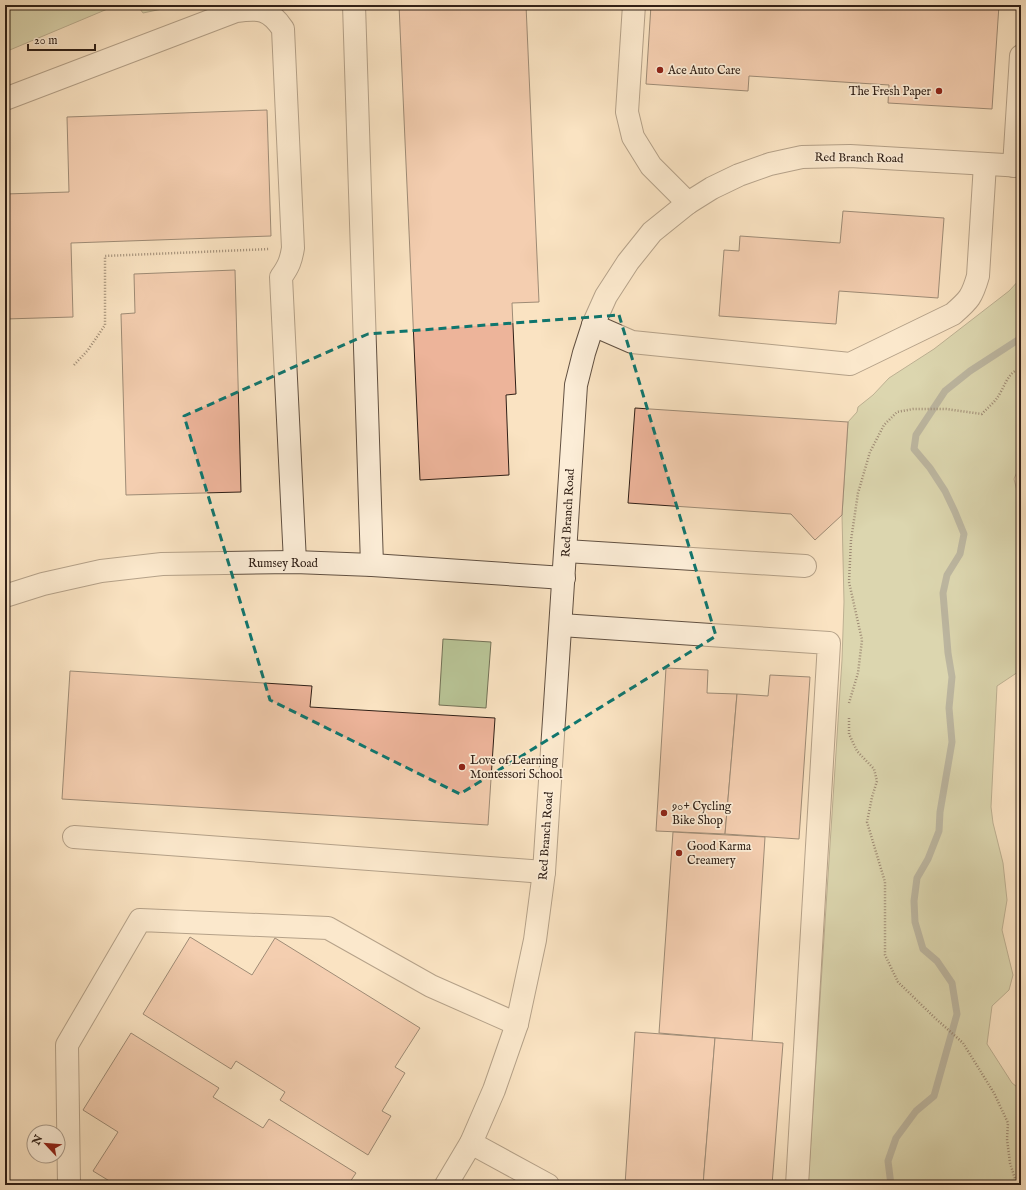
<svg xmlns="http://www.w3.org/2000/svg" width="1026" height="1190" viewBox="0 0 1026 1190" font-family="'IM FELL English',serif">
  <rect width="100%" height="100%" fill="#fae3c2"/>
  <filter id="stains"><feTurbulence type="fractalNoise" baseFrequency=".005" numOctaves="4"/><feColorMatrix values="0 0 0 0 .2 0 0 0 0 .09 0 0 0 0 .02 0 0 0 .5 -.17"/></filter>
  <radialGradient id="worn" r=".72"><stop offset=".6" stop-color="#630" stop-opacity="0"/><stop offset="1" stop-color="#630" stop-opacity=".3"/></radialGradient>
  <g fill="#b9c597" stroke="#747257">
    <polygon points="5,5 117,5 5,52"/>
    <polygon points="137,5 181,5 143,13"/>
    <polygon points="1021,278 1021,462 1014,479 1021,507 1021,668 1018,672 997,686 991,807 993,823 1003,863 1007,900 1002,930 1013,975 1009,990 992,1006 987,1044 1012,1083 1021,1090 1021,1185 808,1185 842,660 844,602 842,515 848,422 857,412 858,407 873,395 889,378 934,349 1009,291"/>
    <polygon points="443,639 491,642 486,708 439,705"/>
  </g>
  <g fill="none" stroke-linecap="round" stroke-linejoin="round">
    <polyline stroke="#727f77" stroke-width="7" points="891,1185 888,1161 896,1138 916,1111 934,1096 957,1014 952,983 937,961 923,949 915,922 914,901 917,878 928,859 939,831 940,812 952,742 949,708 952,677 948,653 943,593 947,575 960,554 964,534 955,512 945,491 930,468 914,449 916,435 945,391 970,371 1021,338"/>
  </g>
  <g fill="#edb49a" stroke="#302017">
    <polygon points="399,5 526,5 539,302 512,303 516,394 506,395 509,475 420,480"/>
    <polygon points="651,5 999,5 992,109 888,103 889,85 749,76 748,91 646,84"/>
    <polygon points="267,110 271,236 71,243 73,317 5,319 5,194 69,192 67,117"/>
    <polygon points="843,211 944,218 938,298 839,291 836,324 719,316 724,250 739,251 740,236 840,243"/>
    <polygon points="235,270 241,492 126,495 121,314 135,313 134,274"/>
    <polygon points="635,408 848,422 842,515 815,540 791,514 628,503"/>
    <polygon points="666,668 708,670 707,693 737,694 725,834 656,831"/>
    <polygon points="70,671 312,686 310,707 495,718 488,825 62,799"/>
    <polygon points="770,675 810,677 799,839 725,834 737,694 768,696"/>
    <polygon points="673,832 765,837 752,1041 659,1033"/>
    <polygon points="190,937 252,975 275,938 420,1028 395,1067 405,1073 382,1111 391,1116 368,1155 280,1100 285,1092 236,1061 231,1069 143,1014"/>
    <polygon points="635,1032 715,1038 703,1185 625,1185"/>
    <polygon points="131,1033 219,1088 213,1097 263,1128 269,1119 356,1173 348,1185 116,1185 93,1171 118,1132 83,1110"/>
    <polygon points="715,1038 783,1043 772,1185 703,1185"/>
  </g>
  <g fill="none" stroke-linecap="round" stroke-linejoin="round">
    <defs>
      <g id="minor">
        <polyline points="354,5 372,565"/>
        <polyline points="634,5 627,112 633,137 651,166 688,203"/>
        <path d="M5,99L236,11C259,8 269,8 283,29L293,248C291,260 289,266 281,277L295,562"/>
        <polyline points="1014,166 1021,56"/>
        <path d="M593,325L632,342L850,364L953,314C969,300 972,297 978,276L985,164"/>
        <polyline points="566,551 805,566"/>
        <polyline points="5,596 43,584 101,571 162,564 295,562 372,565 564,578"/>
        <polyline points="561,625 829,643 797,1185"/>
        <polyline points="74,837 544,872"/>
        <polyline points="471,1143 548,1185"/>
        <polyline points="69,1185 67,1045 140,920 328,928 431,986 517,1024"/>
        <polyline points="446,1185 471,1143 494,1090 517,1024 535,940 544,872 576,385 584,353 593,325 606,296 628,262 652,232 688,203 712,188 739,175 770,164 802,157 850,156 1021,166"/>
      </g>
    </defs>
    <use href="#minor" stroke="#625142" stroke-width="24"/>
    <g stroke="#302017" stroke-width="2.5" stroke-dasharray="1 2" stroke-linecap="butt">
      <polyline points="74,365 88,350 105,325 105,256 270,249"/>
      <path d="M849,703L858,673L862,640L849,582L851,540L858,493L870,452L884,425L897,412L913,409H946L982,414C987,408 993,404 997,398C1004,389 1008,370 1021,369"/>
      <polyline points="849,718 849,734 857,751 874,769 877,781 872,797 867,822 885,882 885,955 898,982 935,1018 963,1043 994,1093 1008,1123 1007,1139 1010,1163 1017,1185"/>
    </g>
    <use href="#minor" stroke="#fcedd7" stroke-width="22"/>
  </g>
  <path d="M0 0H1026V1190H0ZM619,315L716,636L460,794L270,700L184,416L368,334Z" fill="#fae3c2" fill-opacity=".55" fill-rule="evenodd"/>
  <path fill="none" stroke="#0f766e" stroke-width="3" stroke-dasharray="8 5" stroke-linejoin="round" d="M619,315L716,636L460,794L270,700L184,416L368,334Z"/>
  <g fill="#8f2418" stroke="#fcedd7" stroke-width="1.5">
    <circle cx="660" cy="70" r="4"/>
    <circle cx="939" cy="91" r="4"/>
    <circle cx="462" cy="767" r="4"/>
    <circle cx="664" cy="813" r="4"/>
    <circle cx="679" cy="853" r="4"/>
  </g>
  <g text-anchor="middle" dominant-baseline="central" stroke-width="3.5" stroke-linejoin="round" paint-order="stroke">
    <g font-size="12" fill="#302017" stroke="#fcedd7" text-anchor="start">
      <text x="668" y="70">Ace Auto Care</text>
      <text x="931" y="91" text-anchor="end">The Fresh Paper</text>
      <text x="470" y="760">Love of Learning<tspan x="470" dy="14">Montessori School</tspan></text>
      <text x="672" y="806">90+ Cycling<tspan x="672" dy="14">Bike Shop</tspan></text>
      <text x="687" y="846">Good Karma<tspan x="687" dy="14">Creamery</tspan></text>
    </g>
    <g font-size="12" fill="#302017" stroke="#fcedd7">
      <text transform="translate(859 158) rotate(1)">Red Branch Road</text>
      <text transform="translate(568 513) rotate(-87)">Red Branch Road</text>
      <text x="283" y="563">Rumsey Road</text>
      <text transform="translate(546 836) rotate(-86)">Red Branch Road</text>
    </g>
  </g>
  <rect width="1026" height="1190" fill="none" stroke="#fae3c2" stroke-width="20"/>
  <rect x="6" y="6" width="1014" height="1178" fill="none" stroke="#302017" stroke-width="2"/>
  <rect x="10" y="10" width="1006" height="1170" fill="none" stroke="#302017"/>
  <g transform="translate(46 1144) rotate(296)"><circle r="19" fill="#fcedd7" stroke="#aa9b8a"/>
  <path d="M0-3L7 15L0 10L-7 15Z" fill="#8f2418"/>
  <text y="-6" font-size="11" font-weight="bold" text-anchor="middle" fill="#302017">N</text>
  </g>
  <path d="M28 44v6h67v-6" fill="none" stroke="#302017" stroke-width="2"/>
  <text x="34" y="44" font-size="12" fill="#302017" stroke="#fcedd7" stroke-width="3" paint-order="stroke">20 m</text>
  <rect width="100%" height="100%" filter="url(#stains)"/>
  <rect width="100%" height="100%" fill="url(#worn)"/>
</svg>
